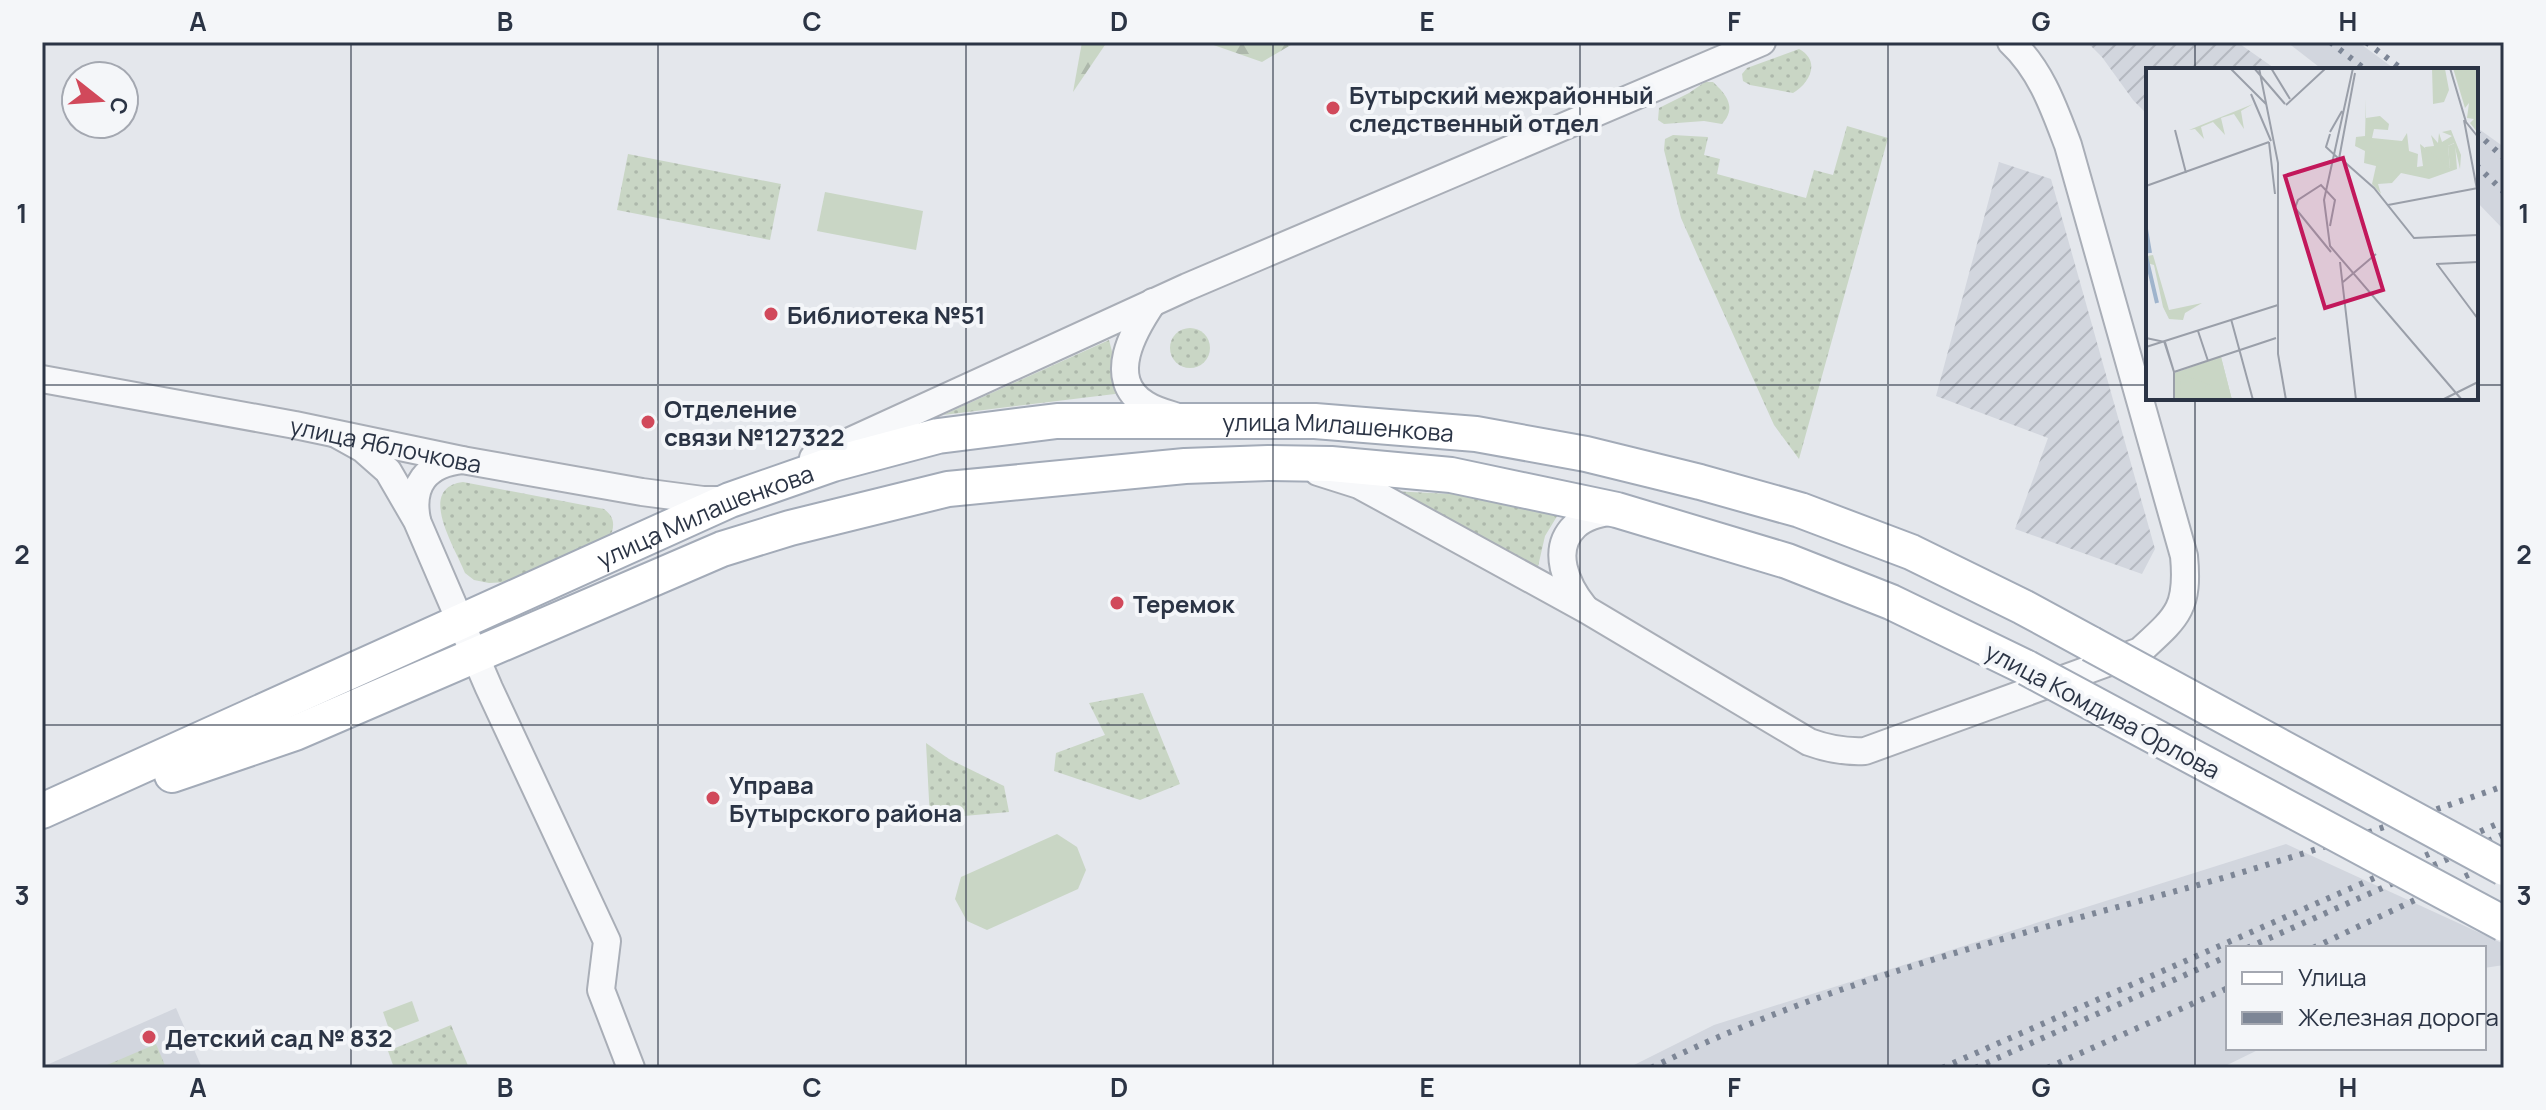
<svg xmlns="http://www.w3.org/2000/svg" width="2546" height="1110" viewBox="0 0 2546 1110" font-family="Manrope,sans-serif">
  <defs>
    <pattern id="industrial-furrows" width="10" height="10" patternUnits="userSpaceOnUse" patternTransform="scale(2)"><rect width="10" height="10" fill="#d2d6de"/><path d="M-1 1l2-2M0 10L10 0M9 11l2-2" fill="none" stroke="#b4b8c0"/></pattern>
    <pattern id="grass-dots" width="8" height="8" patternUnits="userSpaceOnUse" patternTransform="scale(2)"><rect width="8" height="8" fill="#c9d6c5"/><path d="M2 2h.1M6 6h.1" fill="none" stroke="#adb8ab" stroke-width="1.8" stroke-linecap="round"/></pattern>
    <pattern id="forest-firs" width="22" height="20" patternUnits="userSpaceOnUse" patternTransform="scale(2)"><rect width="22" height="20" fill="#c9d6c5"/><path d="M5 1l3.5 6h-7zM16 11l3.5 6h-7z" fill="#adb8ab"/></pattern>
  </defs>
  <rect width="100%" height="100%" fill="#e4e7ec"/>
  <g fill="#d2d6de">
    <polygon points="2287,42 2358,42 2396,70 2323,70"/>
    <polygon points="2476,127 2504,147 2504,230 2476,201"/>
    <polygon points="2286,844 2504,944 2504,965 2484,968 2484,948 2228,948 2228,1048 2262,1048 2221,1068 1628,1068 1714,1025"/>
    <polygon points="176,1008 202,1068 42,1068 42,1067"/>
  </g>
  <g fill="url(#industrial-furrows)">
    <polygon points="2087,42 2237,42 2277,70 2148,70 2148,115 2133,100 2102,57"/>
    <polygon points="1999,162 2051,179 2155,549 2142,574 2015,529 2048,438 1936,396"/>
  </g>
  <g fill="url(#grass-dots)">
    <path d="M1799,49C1821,61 1810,83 1793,93L1750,85L1743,81L1742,74L1747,68Z"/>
    <path d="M1705,82H1713C1727,95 1737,108 1722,124L1704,121L1664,124L1658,120L1659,108L1689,93Z"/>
    <polygon points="1847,126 1888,138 1799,459 1774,425 1700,261 1681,218 1664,150 1665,139 1673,135 1708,137 1704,155 1720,159 1717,174 1806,198 1814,170 1833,175"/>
    <polygon points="628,154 781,184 770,240 617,210"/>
    <circle cx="1190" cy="348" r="20"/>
    <polygon points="1109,340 1123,393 943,415"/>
    <path d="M463,482L604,509C612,515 615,521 612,532L606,537L507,582L489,583L474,580L465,573C455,547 416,488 463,482Z"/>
    <polygon points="1390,491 1473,495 1559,513 1545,536 1537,571"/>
    <polygon points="1143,693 1180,784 1140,800 1054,771 1056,753 1105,735 1089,703"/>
    <polygon points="926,743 949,759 1004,786 1009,812 930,819"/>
    <polygon points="451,1025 469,1068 394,1068 388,1051"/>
    <polygon points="156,1044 166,1068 100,1068"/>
  </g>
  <g fill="url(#forest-firs)">
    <polygon points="1082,42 1107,42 1073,92"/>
    <polygon points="1205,42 1296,42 1262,62"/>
  </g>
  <g fill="#c9d6c5">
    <polygon points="825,192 923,211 916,250 817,231"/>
    <polygon points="1057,834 1077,847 1086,870 1078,889 987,930 967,921 955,899 961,877"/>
    <polygon points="412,1001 419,1021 390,1032 383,1012"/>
  </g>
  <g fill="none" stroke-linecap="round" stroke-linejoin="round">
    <defs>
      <g id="minor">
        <path d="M1153,302C1134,330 1105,379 1145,404C1154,410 1165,413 1175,416"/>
        <path id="s1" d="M42,379L295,425L462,460L642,492L703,500H726"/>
        <polyline points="336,434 363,449 388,471 417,521 489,688 607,941 601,990 631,1068"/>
        <polyline points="813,458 1187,287 1762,42"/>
        <path d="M1318,472L1359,485L1587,610L1809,742C1828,749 1845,752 1865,751L2140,651C2177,617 2189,609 2184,556L2068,145C2054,108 2041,70 2011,42"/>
        <path d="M417,520C410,485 426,464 462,460"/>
        <path d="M1584,607C1567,586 1550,550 1575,526C1586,515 1603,513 1617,510"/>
      </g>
      <g id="major">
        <polyline points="172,775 295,733 722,549 790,528 948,489 1185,466 1268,463 1331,464 1451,475 1617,510 1787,561 1891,602 2027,668"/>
        <path id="s2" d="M42,811L730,500L833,464L938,436L1057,421H1315L1476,434L1586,454L1700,482L1800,510L1911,552L2023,607L2091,644"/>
      </g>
    </defs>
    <use href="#minor" stroke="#a9aeb7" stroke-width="30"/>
    <use href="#major" stroke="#a3abb8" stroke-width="38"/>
    <use href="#minor" stroke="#f7f8fa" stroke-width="26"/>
    <use href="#major" stroke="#fff" stroke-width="34"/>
    <g stroke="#7d8696" stroke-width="6" stroke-dasharray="4 8" stroke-linecap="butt">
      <polyline points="2330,42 2366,70"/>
      <polyline points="2366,42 2403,70"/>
      <polyline points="2476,132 2504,158"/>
      <polyline points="2476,165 2504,192"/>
      <polyline points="2247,948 2504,834"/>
      <polyline points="2313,948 2504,858"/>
      <path d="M1651,1068C1824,983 2013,936 2198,885C2301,856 2403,821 2504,786"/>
      <polyline points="1942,1068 2504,821"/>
      <polyline points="1975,1068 2228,956"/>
      <polyline points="2047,1068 2228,988"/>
    </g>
    <defs>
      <g id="major-bridge">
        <polyline points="2091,644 2504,868"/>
        <polyline points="2027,668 2504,924"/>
      </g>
    </defs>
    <use href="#major-bridge" stroke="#a3abb8" stroke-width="38" stroke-linecap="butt"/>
    <use href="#major-bridge" stroke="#fff" stroke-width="34"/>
  </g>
  <path fill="none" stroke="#2b3445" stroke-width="2" stroke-opacity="0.55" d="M351,42V1068M658,42V1068M966,42V1068M1273,42V1068M1580,42V1068M1888,42V1068M2195,42V70M42,385H2148M2476,385H2504M2195,398V1068M42,725H2504"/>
  <g fill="#d1495b" stroke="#f4f6f9" stroke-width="3">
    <circle cx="1333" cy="108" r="8"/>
    <circle cx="771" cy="314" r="8"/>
    <circle cx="648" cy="422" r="8"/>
    <circle cx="1117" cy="603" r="8"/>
    <circle cx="713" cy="798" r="8"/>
    <circle cx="149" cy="1037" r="8"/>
  </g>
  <g text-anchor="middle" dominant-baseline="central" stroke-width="8" stroke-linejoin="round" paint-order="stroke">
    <g font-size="24" font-weight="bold" fill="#2b3445" stroke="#f4f6f9" text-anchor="start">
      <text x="1349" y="94">Бутырский межрайонный<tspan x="1349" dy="28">следственный отдел</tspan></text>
      <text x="787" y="314">Библиотека №51</text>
      <text x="664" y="408">Отделение<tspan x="664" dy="28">связи №127322</tspan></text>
      <text x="1133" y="603">Теремок</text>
      <text x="729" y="784">Управа<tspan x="729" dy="28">Бутырского района</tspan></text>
      <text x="165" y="1037">Детский сад № 832</text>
    </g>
    <g font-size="24" fill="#2b3445" stroke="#f4f6f9">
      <text stroke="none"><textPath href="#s2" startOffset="1374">улица Милашенкова</textPath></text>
      <text stroke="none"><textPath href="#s1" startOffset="350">улица Яблочкова</textPath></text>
      <text stroke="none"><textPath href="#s2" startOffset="726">улица Милашенкова</textPath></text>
      <text transform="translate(2103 710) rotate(28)">улица Комдива Орлова</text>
    </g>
  </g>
  <g transform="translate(2146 68)">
    <rect width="332" height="332" fill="#e4e7ec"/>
    <path d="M305,62L315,87L314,101L308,75L302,78L304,100L280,85L279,79L288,78L285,67L292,75L293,65L296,74L306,68L296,64ZM75,289L86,332H29V305Z" fill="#c9d6c5"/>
    <path d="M286,0L299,1L303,22L298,34L287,36ZM307,0H332V65L324,55L328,51L321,50L323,35L319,40ZM220,31V50L234,48L243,56L242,62L228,61L226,70L256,73L261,65L263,83L272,86L271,99L277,98L274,76L304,100L302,78L309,75L311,101L283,111L255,105L246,115L232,116L235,126L226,116L230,98L218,95L219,83L209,78L210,69L219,68ZM107,36L95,43L98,61L88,46L75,50L79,67L67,54L55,59L58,71L49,61L43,62ZM7,187L23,242L56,235L39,245L37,252L23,251L17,239L8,197L1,195V188ZM75,289L86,332H59L60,318H67L35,306L34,332H29V305Z" fill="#c9d6c5"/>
    <path fill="none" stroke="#9fb4cc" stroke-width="4" d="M0,161L4,185M0,188L11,235"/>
    <path fill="none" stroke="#9a9fa9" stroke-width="2" d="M84,0L120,36M108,0L139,36M113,0L132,95V286L140,332M125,0L144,31M207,0L178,132L184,178L316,332M304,0L320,54L332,69M105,26L125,73M140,37L180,0M318,52L332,127M29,62L40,105M184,64L196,43M184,66L180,79L193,91L209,5M123,74L129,126M194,90L228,120L268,170L332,167M0,118L123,74M242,137L332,120M184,158L189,132L175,117L152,132L149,140L185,184M194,194L210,332M290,196L332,194M291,196L332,251M197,214L230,186M85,251L107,332M52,263L62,293M0,270L19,274L28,304V332M18,273L28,304V332M0,279L132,237M28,304L130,270M296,332L332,314"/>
    <path fill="#c2185b" fill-opacity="0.15" stroke="#c2185b" stroke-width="4" d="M197,90L237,222L179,240L139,108Z"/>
    <rect width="332" height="332" fill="none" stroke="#2b3445" stroke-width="4"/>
  </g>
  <rect width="2546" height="1110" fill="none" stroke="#f4f6f9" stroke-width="88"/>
  <rect x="2226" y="946" width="260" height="104" fill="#f4f6f9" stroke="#a4a8b1" stroke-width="2"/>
  <rect x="2242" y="972" width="40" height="12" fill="#ffffff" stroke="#a4a8b1" stroke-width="2"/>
  <text x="2298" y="986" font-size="24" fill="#2b3445">Улица</text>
  <rect x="2242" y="1012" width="40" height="12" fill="#7d8696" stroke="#a4a8b1" stroke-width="2"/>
  <text x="2298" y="1026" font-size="24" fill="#2b3445">Железная дорога</text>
  <g transform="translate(100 100) rotate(107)"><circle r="38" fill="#f4f6f9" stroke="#a4a8b1" stroke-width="2"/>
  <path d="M0-6L14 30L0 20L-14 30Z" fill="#d1495b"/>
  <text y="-12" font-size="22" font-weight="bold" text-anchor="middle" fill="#2b3445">С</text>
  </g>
  <rect x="44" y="44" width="2458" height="1022" fill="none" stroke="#2b3445" stroke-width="3"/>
  <g font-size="26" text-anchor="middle" font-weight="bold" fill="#2b3445">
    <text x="198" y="31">A</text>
    <text x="505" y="31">B</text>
    <text x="812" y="31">C</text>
    <text x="1119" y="31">D</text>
    <text x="1427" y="31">E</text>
    <text x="1734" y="31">F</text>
    <text x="2041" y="31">G</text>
    <text x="2348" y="31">H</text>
    <text x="22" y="223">1</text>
    <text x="2524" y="223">1</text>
    <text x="22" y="564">2</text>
    <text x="2524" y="564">2</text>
    <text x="22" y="905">3</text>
    <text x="2524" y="905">3</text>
    <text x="198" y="1097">A</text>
    <text x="505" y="1097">B</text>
    <text x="812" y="1097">C</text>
    <text x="1119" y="1097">D</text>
    <text x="1427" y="1097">E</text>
    <text x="1734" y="1097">F</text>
    <text x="2041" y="1097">G</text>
    <text x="2348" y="1097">H</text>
  </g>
</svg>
